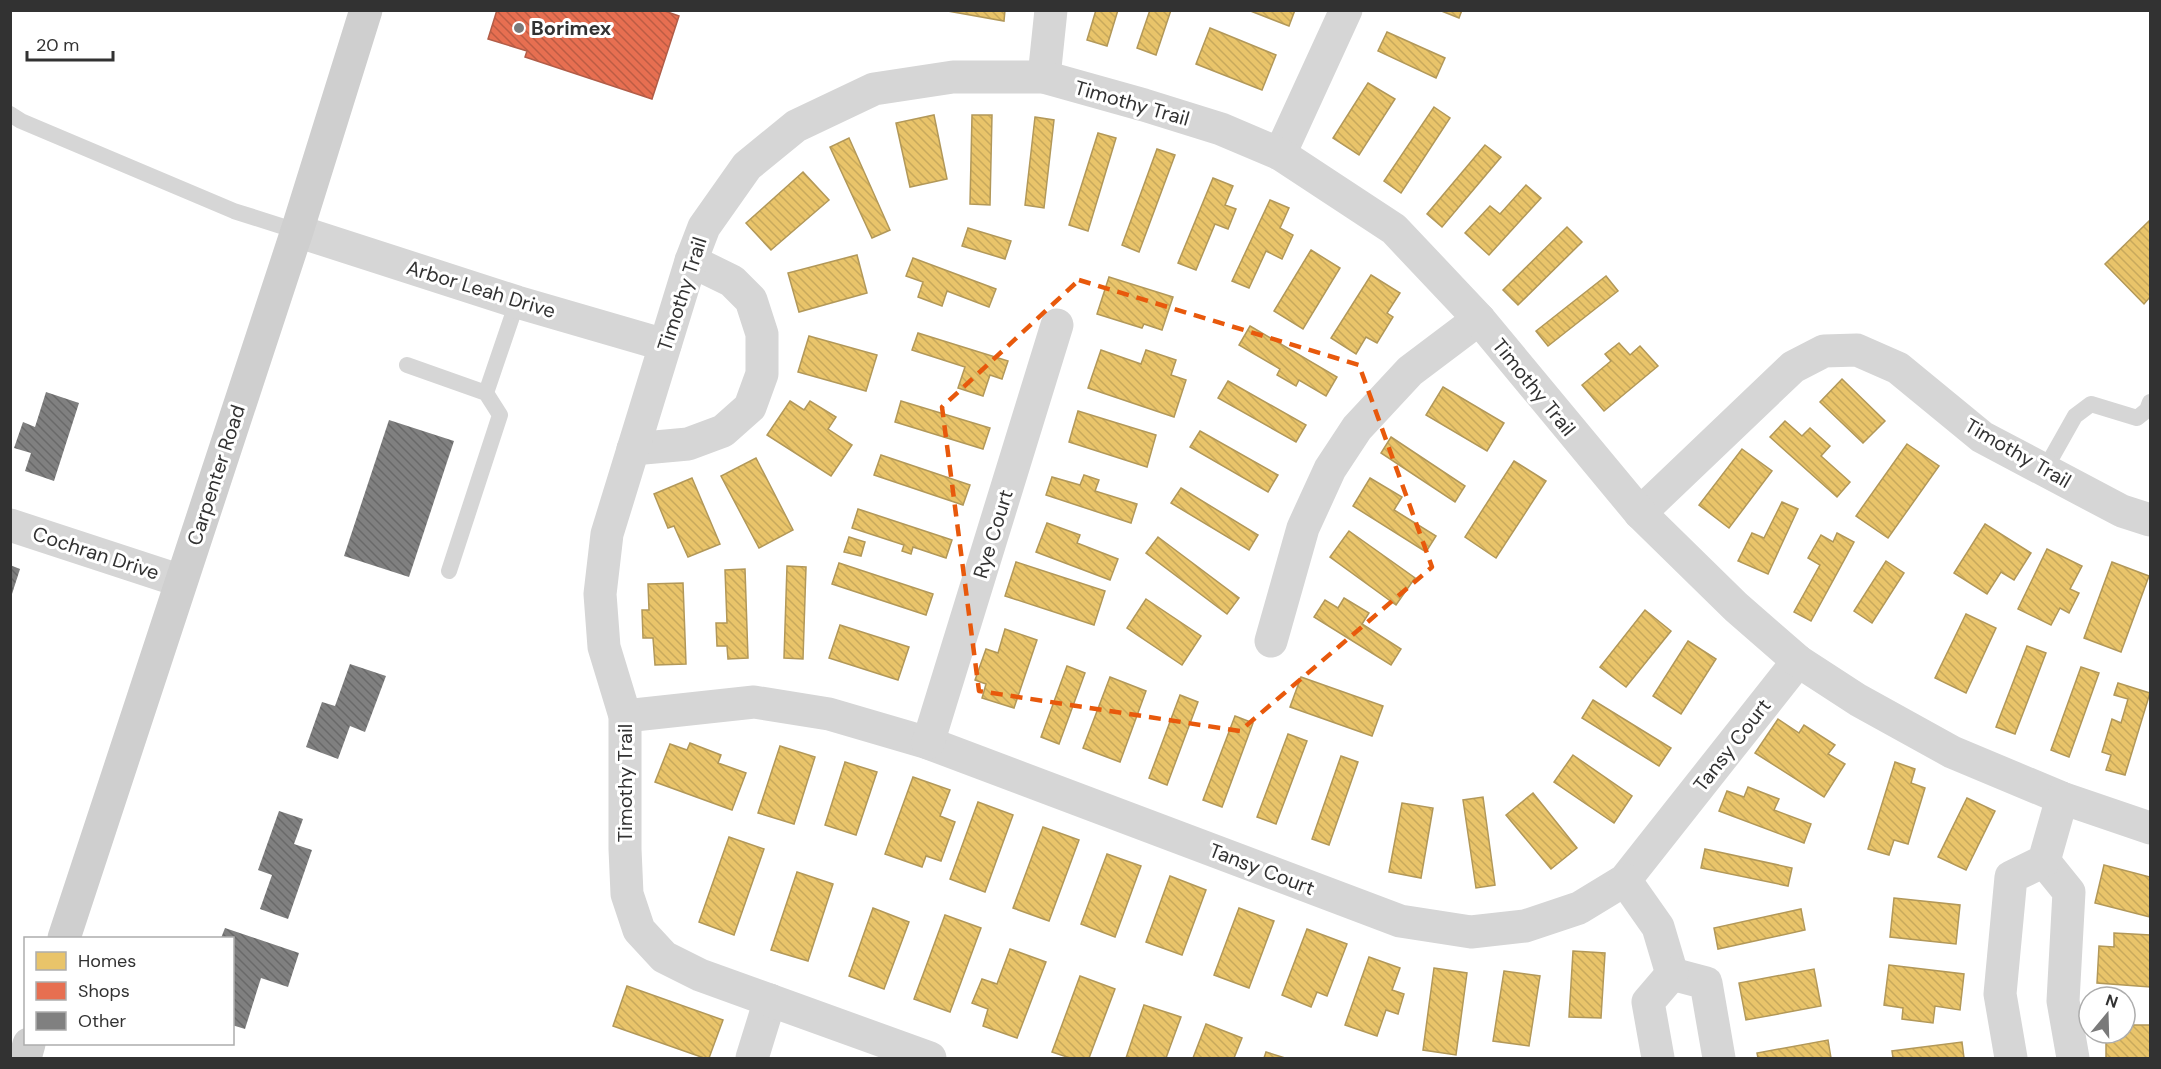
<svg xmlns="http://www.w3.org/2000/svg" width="2161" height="1069" viewBox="0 0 2161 1069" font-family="'DM Sans',sans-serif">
  <defs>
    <pattern id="homes-back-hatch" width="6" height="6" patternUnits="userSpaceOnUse" patternTransform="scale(1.5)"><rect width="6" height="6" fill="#e9c46a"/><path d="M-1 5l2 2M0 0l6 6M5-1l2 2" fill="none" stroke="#c8a95c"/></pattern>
    <pattern id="shops-back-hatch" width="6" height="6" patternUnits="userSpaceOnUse" patternTransform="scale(1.5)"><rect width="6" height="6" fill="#e76f51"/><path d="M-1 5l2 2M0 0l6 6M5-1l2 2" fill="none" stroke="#bc5c44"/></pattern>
    <pattern id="building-back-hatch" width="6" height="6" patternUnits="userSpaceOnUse" patternTransform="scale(1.5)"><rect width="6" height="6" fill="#808080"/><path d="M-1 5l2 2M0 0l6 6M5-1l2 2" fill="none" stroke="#696969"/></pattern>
  </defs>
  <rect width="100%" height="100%" fill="#fff"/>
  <g fill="url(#homes-back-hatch)" stroke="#b29859" stroke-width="1.5">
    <polygon points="942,10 1005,10 1004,21"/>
    <polygon points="1096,10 1118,10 1107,46 1087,40"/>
    <polygon points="1150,10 1171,10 1156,55 1137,48"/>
    <polygon points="1248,10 1295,10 1289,26"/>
    <polygon points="1439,10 1462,10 1459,18"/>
    <polygon points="1210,28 1276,55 1262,90 1196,64"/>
    <polygon points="1387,32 1445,58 1436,78 1378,51"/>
    <polygon points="1368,83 1395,99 1359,155 1333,138"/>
    <polygon points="1434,107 1450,118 1401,193 1384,181"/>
    <polygon points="934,115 947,179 910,187 896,123"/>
    <polygon points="972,115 992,115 990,205 970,204"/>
    <polygon points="1035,117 1054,120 1044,208 1025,205"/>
    <polygon points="1098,133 1116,138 1088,231 1069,225"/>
    <polygon points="849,138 890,230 872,238 830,147"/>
    <polygon points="1485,145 1501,157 1442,227 1427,214"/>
    <polygon points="1157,149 1175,155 1139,252 1122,245"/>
    <polygon points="803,172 829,200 771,250 746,223"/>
    <polygon points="1213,178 1233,186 1225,205 1236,209 1228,229 1215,224 1196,270 1178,263"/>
    <polygon points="1526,185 1541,198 1489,255 1465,233 1490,206 1500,214"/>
    <polygon points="1270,200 1289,208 1280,228 1293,235 1282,259 1266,251 1249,288 1232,281"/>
    <polygon points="2150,220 2150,297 2144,304 2105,264"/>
    <polygon points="1567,227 1582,242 1518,305 1503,290"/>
    <polygon points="968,228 1011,241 1005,259 962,246"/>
    <polygon points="1311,250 1340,268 1303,329 1274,311"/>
    <polygon points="857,255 867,293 799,312 788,273"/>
    <polygon points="913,258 996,289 989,307 947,291 942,306 918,297 923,282 906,276"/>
    <polygon points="1371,275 1400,293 1387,313 1393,317 1377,343 1366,337 1356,354 1331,338"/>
    <polygon points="1606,276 1618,291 1548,346 1536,331"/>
    <polygon points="1109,277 1173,297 1162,330 1144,324 1142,328 1097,314"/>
    <polygon points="1250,326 1337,377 1326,396 1299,380 1296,386 1277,375 1280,369 1239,345"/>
    <polygon points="918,333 1008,361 1002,379 990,375 983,396 958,388 965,367 912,350"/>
    <polygon points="809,336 877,355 866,391 798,372"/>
    <polygon points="1619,343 1630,355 1640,346 1658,366 1604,411 1582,385 1611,361 1605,354"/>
    <polygon points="1101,350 1141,364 1146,350 1176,360 1171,375 1186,380 1174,417 1088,388"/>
    <polygon points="1842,379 1885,421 1863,443 1820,402"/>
    <polygon points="1228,381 1306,425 1296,442 1218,398"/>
    <polygon points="1443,387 1504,423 1487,451 1426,415"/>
    <polygon points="790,401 804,410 810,401 836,417 828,429 852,445 831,476 767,435"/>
    <polygon points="901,401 990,428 983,449 895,422"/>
    <polygon points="1078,411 1156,435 1147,467 1069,442"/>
    <polygon points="1785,421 1802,436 1810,428 1830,446 1821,456 1850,482 1837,497 1770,437"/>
    <polygon points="1200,431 1278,475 1268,492 1190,447"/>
    <polygon points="1391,437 1465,486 1455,502 1381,453"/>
    <polygon points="1907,444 1939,466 1888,538 1856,516"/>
    <polygon points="1742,449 1772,471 1729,528 1699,505"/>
    <polygon points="881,455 970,485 963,505 874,475"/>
    <polygon points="756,458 793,530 759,548 721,476"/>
    <polygon points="1514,461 1546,481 1496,558 1465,537"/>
    <polygon points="1084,475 1099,480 1095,491 1137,504 1131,523 1046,495 1052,477 1080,485"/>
    <polygon points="692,478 720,544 688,557 674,526 668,528 654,494"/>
    <polygon points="1370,478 1402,497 1394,510 1436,536 1426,552 1353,506"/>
    <polygon points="1181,488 1258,535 1249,550 1171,503"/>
    <polygon points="1782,502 1798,509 1768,574 1738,561 1752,533 1764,538"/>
    <polygon points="858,509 952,540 946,558 913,547 911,554 902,551 904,545 852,528"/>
    <polygon points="1047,523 1080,535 1077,543 1118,559 1110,580 1036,552"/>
    <polygon points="1985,524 2031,553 2014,580 2001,572 1987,594 1954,573"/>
    <polygon points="1349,531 1415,578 1396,605 1330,557"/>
    <polygon points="1837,533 1854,542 1811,621 1794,612 1820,565 1808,558 1821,535 1833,542"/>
    <polygon points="849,537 865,542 861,556 844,552"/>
    <polygon points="1158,537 1239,598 1227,614 1146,553"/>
    <polygon points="2047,549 2082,566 2070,589 2079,593 2069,613 2060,608 2051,625 2018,609"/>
    <polygon points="1886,561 1904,573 1872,623 1854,611"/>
    <polygon points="1016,562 1105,591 1094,625 1005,596"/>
    <polygon points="2112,562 2149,576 2121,652 2084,638"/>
    <polygon points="839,563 933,594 926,615 832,584"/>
    <polygon points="787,566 806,567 803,659 784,658"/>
    <polygon points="745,569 748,658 728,659 727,646 717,646 716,623 727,623 725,570"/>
    <polygon points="683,583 686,664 655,665 653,638 643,638 642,610 649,610 648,584"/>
    <polygon points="1344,598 1369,613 1362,624 1401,649 1391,665 1314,617 1325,600 1338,608"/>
    <polygon points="1146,599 1201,636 1182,665 1127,628"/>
    <polygon points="1645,610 1671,631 1626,687 1600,667"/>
    <polygon points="1966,614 1996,628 1966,693 1935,678"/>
    <polygon points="840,625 909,647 898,680 829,658"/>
    <polygon points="1005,629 1037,640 1014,708 982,698 986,684 975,680 986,649 998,653"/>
    <polygon points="1688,641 1716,659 1681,714 1653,696"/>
    <polygon points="2027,646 2046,653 2015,734 1996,727"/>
    <polygon points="1067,666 1085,673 1059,744 1041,737"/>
    <polygon points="2081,667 2099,673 2069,757 2051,750"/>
    <polygon points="1110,677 1146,691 1120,762 1083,748"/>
    <polygon points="1301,677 1383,706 1372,736 1290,707"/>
    <polygon points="2118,683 2150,693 2125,775 2106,770 2111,755 2102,752 2112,719 2121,723 2128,699 2114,695"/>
    <polygon points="1180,695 1198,702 1167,785 1149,778"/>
    <polygon points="1593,700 1671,748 1659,766 1582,718"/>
    <polygon points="1235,716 1253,723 1222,807 1203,800"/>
    <polygon points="1778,719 1799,733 1804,725 1835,745 1828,754 1845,764 1824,797 1755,753"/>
    <polygon points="1288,734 1307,741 1276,824 1257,817"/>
    <polygon points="690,743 721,755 718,763 746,773 732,810 655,782 670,744 687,750"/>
    <polygon points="780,746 815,757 794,824 758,813"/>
    <polygon points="1573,755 1632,796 1614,823 1554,782"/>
    <polygon points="1341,756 1358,762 1329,845 1312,839"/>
    <polygon points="845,762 877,772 856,835 825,825"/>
    <polygon points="1895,762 1915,769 1911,783 1925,788 1908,844 1894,840 1889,855 1868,849"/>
    <polygon points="913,777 950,790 940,816 955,822 941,861 926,856 922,867 885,854"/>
    <polygon points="1748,787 1779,799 1774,810 1811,824 1804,843 1719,811 1727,791 1744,797"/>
    <polygon points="1533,793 1577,848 1551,869 1506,815"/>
    <polygon points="1483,797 1495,885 1476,888 1463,800"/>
    <polygon points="1967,798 1995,811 1966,870 1938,857"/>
    <polygon points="978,802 1013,815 985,892 950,879"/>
    <polygon points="1402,803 1433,808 1421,878 1389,872"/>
    <polygon points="1043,827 1079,840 1049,921 1013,908"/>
    <polygon points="729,837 764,849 734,935 699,922"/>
    <polygon points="1705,849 1792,868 1788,886 1701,868"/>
    <polygon points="1107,854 1141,866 1115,937 1081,924"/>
    <polygon points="2104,865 2150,877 2150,917 2095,903"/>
    <polygon points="797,872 833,884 808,961 771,950"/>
    <polygon points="1170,876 1206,890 1182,955 1146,942"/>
    <polygon points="1894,898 1960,905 1956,944 1890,937"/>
    <polygon points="873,908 909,922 884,989 849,976"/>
    <polygon points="1239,908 1274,921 1249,988 1214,975"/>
    <polygon points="1801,909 1805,930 1718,949 1714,928"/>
    <polygon points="945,915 981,928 950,1012 914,999"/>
    <polygon points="1307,929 1347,944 1327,996 1317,992 1311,1007 1282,995"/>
    <polygon points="2114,933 2150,935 2150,987 2097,983 2099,946 2114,947"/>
    <polygon points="1010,949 1046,962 1017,1038 983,1026 988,1009 972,1003 982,979 997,984"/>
    <polygon points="1573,951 1605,953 1601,1018 1569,1017"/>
    <polygon points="1369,957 1400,968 1392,990 1404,994 1398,1014 1386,1010 1377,1036 1345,1025"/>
    <polygon points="1889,965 1964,974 1960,1010 1935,1006 1933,1023 1902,1019 1903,1008 1884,1005"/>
    <polygon points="1434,968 1467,973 1456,1055 1423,1050"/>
    <polygon points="1814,969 1821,1006 1746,1020 1739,983"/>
    <polygon points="1504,971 1540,976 1529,1046 1493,1041"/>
    <polygon points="1080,976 1115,989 1089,1058 1070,1058 1052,1052"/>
    <polygon points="627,986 723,1020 709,1058 704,1058 613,1026"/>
    <polygon points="1144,1005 1181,1017 1166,1058 1126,1058"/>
    <polygon points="1206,1024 1242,1038 1234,1058 1193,1058"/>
    <polygon points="2125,1025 2150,1025 2150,1058 2106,1058 2106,1033 2125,1033"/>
    <polygon points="1828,1040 1831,1058 1758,1058 1757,1053"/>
    <polygon points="1962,1042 1964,1058 1893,1058 1892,1051"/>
    <polygon points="1266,1052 1285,1058 1264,1058"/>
  </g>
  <polygon fill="url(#shops-back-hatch)" stroke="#b15d48" stroke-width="1.5" points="497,10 662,10 679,16 652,99 525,57 527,51 488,39"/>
  <g fill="url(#building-back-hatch)">
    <polygon points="46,392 79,403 54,481 25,471 31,453 14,448 23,422 35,427"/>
    <polygon points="389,420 454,441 409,577 344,556"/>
    <polygon points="10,565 20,569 11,597 10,597"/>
    <polygon points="350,664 386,676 365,732 350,726 338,759 306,747 322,702 335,706"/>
    <polygon points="279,811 303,819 294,844 312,850 288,919 260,909 272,875 258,870"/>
    <polygon points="225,928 299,953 288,987 261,978 245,1029 232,1025 232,938 221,938"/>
  </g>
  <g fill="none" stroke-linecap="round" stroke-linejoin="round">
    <g stroke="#d6d6d6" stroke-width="16">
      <polyline points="10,114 21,121 234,211 297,231"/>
      <polyline points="407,365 486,393 500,415 449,571"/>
      <polyline points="486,393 517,302"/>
      <polyline points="2044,471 2075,416 2091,404 2137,418 2147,410 2150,402"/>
    </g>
    <g stroke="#d6d6d6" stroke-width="33">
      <polyline points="1044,77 1051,10"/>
      <polyline points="1280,154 1346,10"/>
      <polyline points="297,231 517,302 665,345"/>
      <polyline points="633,449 688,444 723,431 750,407 762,374 762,334 751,300 732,281 691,261"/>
      <polyline points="1640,513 1793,367 1824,351 1857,350 1898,368 1982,437 2122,511 2150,520"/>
      <polyline points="10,525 181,581"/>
      <polyline points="1271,641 1303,528 1330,469 1357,428 1410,371 1479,319"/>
      <polyline points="625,716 754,702 829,714 928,743 1400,921 1471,932 1525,926 1579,908 1625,880 1798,661"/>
      <polyline points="928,743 1057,325"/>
      <polyline points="2044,861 2069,892 2063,1001 2073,1058"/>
      <polyline points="1625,880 1658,927 1672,974"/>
      <polyline points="1672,974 1706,983 1719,1058"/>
      <polyline points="752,1058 770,1000"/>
      <polyline points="930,1058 700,975 664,957 639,930 627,894 625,849 625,716 604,647 600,594 607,534 691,261 704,227 747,166 796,126 874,89 953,77 1044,77 1144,105 1221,129 1280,154 1394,229 1479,319 1640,513 1736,607 1798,661 1858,700 1952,752 2062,798 2150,828"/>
      <polyline points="1658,1058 1648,1002 1672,974"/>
      <polyline points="2011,1058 2000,994 2011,877 2044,861 2062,798"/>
    </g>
    <g stroke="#cfcfcf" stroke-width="33">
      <polyline points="64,938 297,231 366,10"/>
      <polyline points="25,1058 29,1044"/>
    </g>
  </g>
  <path fill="none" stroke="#e8590c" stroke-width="4.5" stroke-dasharray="12 8" stroke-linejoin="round" d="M1079,280L1359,365L1432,567L1240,731L979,691L942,407Z"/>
  <circle fill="#7a7a7a" stroke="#fff" stroke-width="2" cx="519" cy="28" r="6"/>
  <g text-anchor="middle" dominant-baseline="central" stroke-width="6" stroke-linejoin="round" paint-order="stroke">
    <g font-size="20" font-weight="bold" fill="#323232" stroke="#fff" text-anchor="start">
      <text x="531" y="28">Borimex</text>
    </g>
    <g font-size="20" fill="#323232" stroke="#fff">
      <text transform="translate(1132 103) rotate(16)">Timothy Trail</text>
      <text transform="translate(481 289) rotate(17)">Arbor Leah Drive</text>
      <text transform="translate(682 294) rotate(-72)">Timothy Trail</text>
      <text transform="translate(1534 387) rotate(51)">Timothy Trail</text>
      <text transform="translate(2018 453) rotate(30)">Timothy Trail</text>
      <text transform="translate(216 475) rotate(-72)">Carpenter Road</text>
      <text transform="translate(993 534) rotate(-73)">Rye Court</text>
      <text transform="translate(96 553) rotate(18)">Cochran Drive</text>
      <text transform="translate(1732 745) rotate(-52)">Tansy Court</text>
      <text transform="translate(625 783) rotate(-90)">Timothy Trail</text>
      <text transform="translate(1262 869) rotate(21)">Tansy Court</text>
    </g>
  </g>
  <rect width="2161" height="1069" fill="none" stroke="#323232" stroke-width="24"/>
  <rect x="24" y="937" width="210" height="108" fill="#ffffff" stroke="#adadad" stroke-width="1.5"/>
  <rect x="36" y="952" width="30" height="18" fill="#e9c46a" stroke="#adadad" stroke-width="1.5"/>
  <text x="78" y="967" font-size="18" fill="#323232">Homes</text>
  <rect x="36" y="982" width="30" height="18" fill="#e76f51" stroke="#adadad" stroke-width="1.5"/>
  <text x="78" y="997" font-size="18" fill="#323232">Shops</text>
  <rect x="36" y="1012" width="30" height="18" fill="#808080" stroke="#adadad" stroke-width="1.5"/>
  <text x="78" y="1027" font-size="18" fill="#323232">Other</text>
  <g transform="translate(2107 1015) rotate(19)"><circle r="28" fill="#ffffff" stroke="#adadad" stroke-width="1.5"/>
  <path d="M0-4.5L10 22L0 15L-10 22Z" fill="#7a7a7a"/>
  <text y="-9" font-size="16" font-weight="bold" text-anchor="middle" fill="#323232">N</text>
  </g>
  <path d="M27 51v9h86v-9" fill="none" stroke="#323232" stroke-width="3"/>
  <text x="36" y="51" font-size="18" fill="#323232" stroke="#ffffff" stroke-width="4.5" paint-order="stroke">20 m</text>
</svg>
